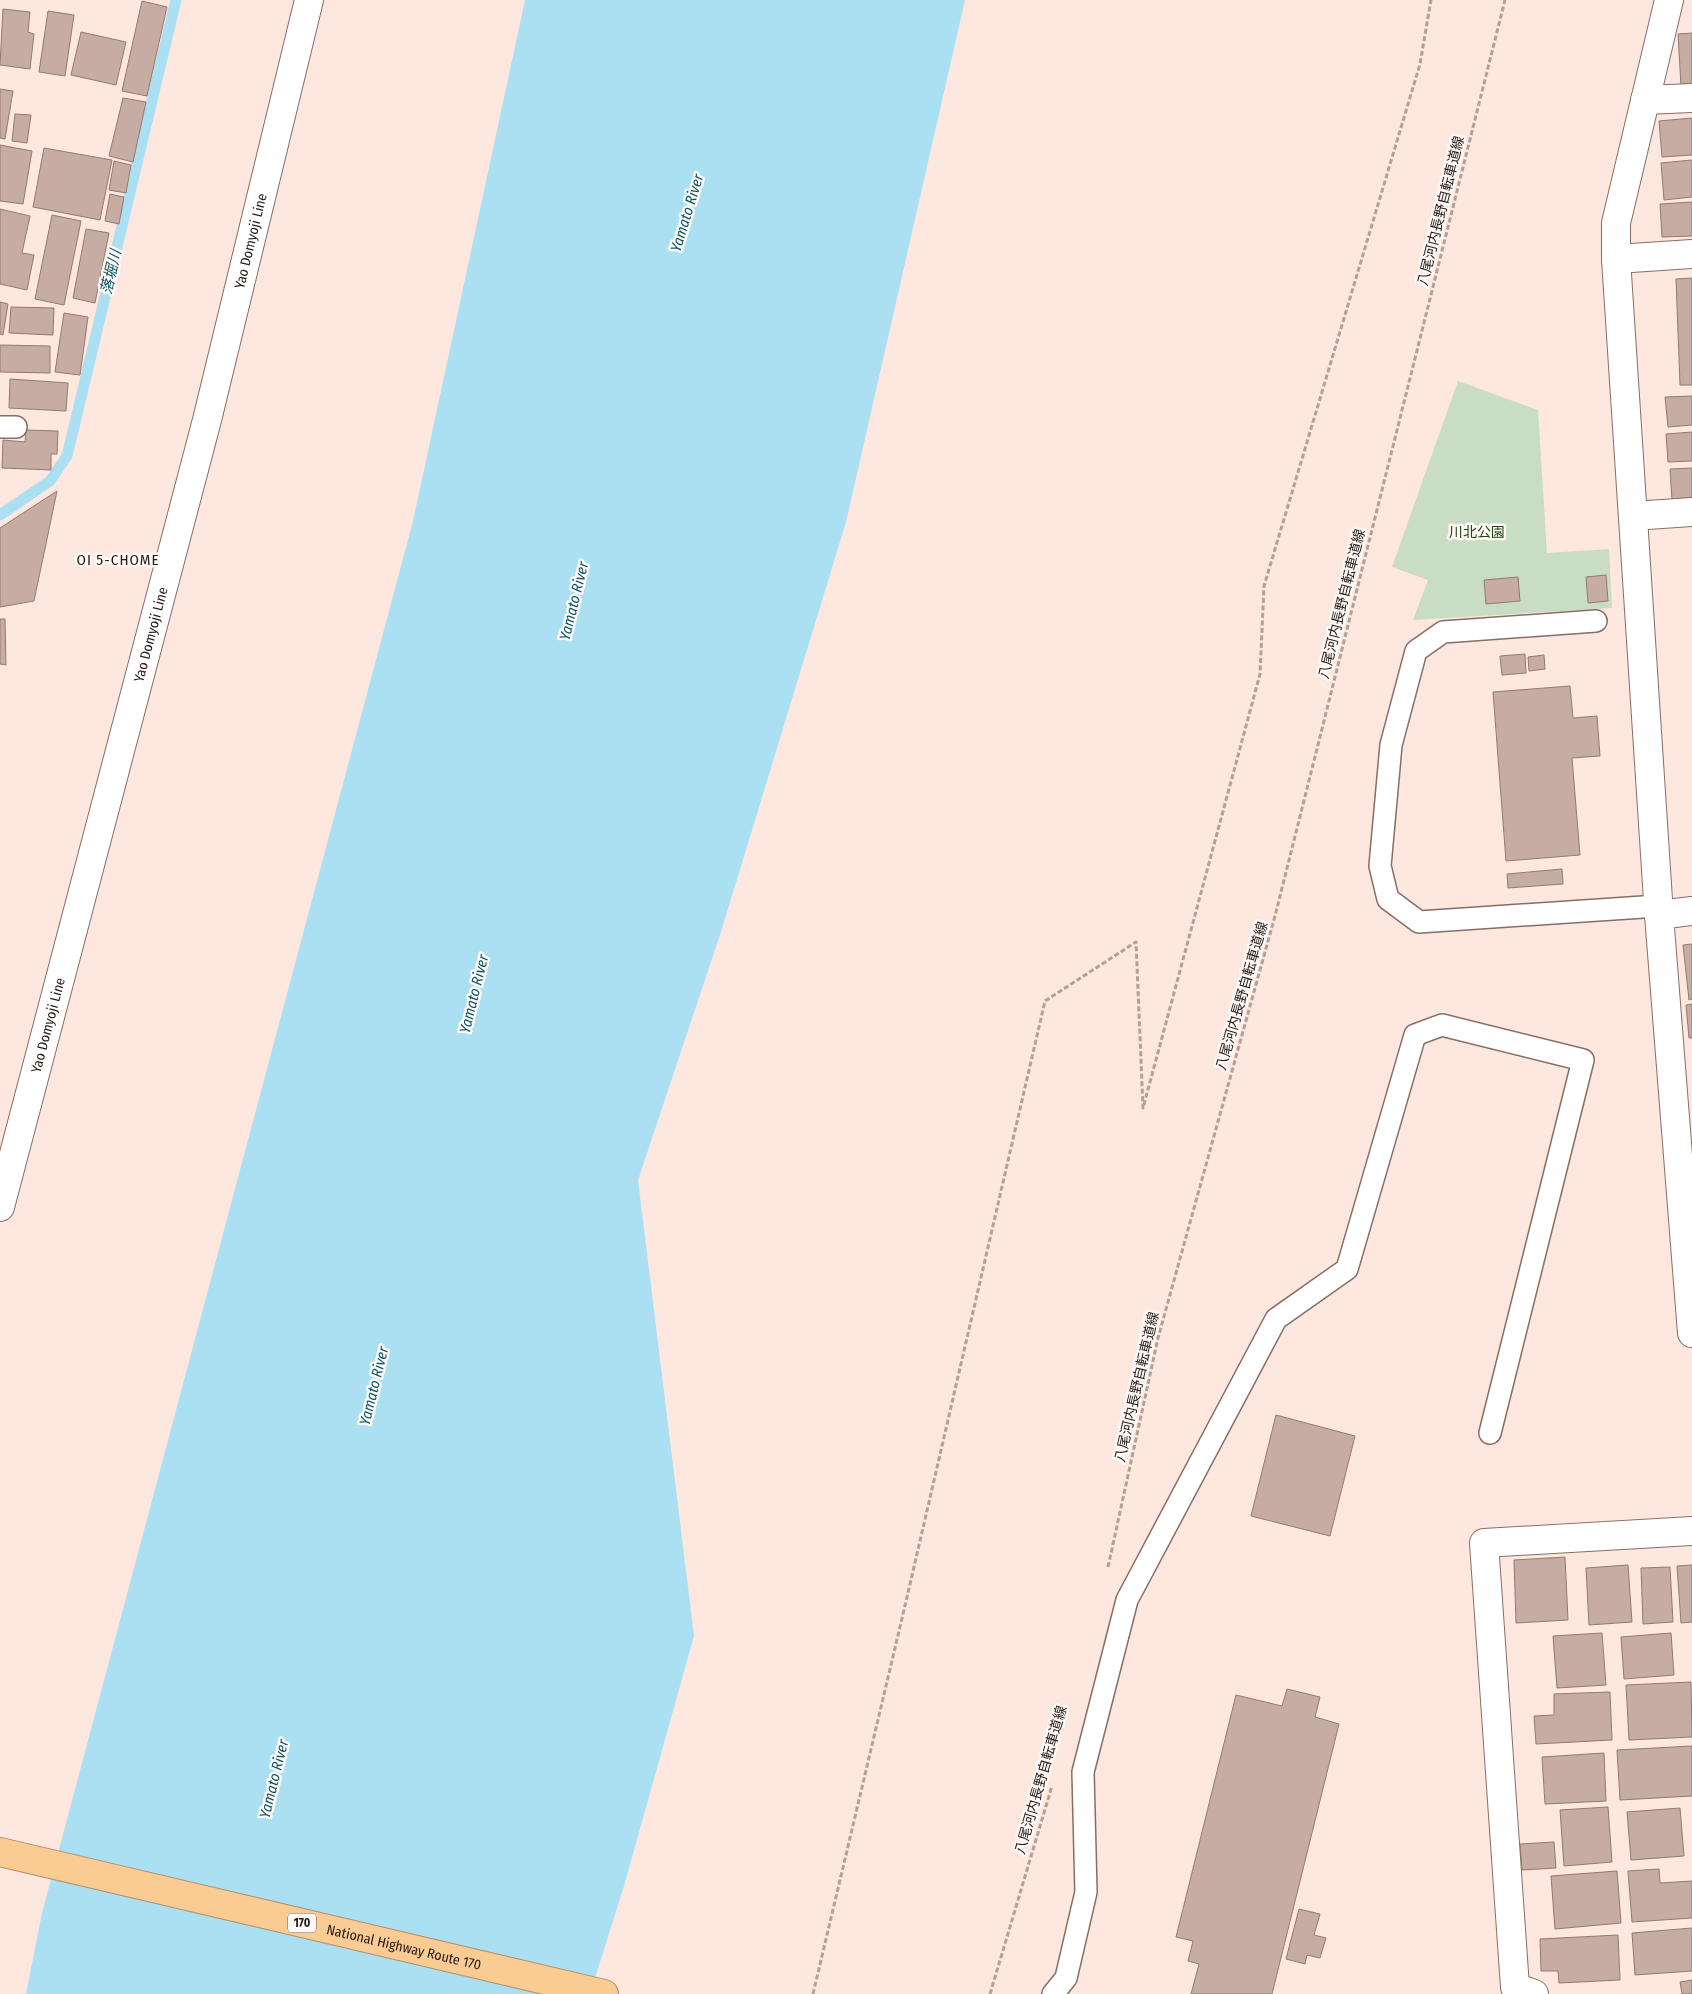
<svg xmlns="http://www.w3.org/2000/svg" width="1692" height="1994" viewBox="0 0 1692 1994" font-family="'Fira Sans Condensed','Noto Sans JP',sans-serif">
  <rect width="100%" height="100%" fill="#fee7df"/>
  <polygon fill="#c8ddc3" points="1458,381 1538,410 1547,553 1609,549 1612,608 1413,620 1428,580 1392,567"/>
  <polygon fill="#aae0f1" points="525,0 965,0 846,522 720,935 638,1180 694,1636 624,1886 590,1994 26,1994 42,1913 413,521"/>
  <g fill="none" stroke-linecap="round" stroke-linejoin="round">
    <polyline stroke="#aae0f1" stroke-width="11" points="0,515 50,481 67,456 176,0"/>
  </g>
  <g fill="#c6aca2" stroke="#937a71">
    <polygon points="142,1 167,7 147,96 122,91"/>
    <polygon points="3,9 30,12 28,32 34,34 30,69 0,65"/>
    <polygon points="48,11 74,15 65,76 39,72"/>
    <polygon points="81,32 126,42 116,85 71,75"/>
    <polygon points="1692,33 1692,85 1681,86 1678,34"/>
    <polygon points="0,89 13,91 5,139 0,138"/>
    <polygon points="123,98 146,102 133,162 109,156"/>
    <polygon points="15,114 31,115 27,143 12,141"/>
    <polygon points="1692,118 1692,155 1662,157 1659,121"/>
    <polygon points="0,145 32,151 23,204 0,201"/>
    <polygon points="44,148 112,160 100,220 33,207"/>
    <polygon points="1692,160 1692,197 1664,200 1661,163"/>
    <polygon points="114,161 131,165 126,193 109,190"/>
    <polygon points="110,194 124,197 119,224 105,221"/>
    <polygon points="1692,202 1692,236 1662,237 1660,204"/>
    <polygon points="0,209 30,216 22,253 34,255 27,290 0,284"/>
    <polygon points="52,215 81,221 64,305 35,299"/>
    <polygon points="86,229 109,233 95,303 73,298"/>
    <polygon points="1692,278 1692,385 1680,385 1676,279"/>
    <polygon points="0,302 8,304 3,335 0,334"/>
    <polygon points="11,307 54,308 53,335 9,333"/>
    <polygon points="64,313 88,317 80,375 55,372"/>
    <polygon points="0,345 50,346 50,373 0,372"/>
    <polygon points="10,379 68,383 66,411 9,408"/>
    <polygon points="1692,396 1692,425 1668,427 1665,397"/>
    <polygon points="26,430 58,431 57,454 51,454 51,470 2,468 3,440 25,442"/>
    <polygon points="1692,432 1692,461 1668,462 1666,434"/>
    <polygon points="1692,468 1692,499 1672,500 1670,469"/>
    <polygon points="57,491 34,601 0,607 0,528"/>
    <polygon points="1606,575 1608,601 1588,603 1586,577"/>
    <polygon points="1518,577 1520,601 1486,604 1484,580"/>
    <polygon points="0,619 5,619 6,665 0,664"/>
    <polygon points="1525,654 1526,673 1502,675 1500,656"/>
    <polygon points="1544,655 1545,669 1529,671 1528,657"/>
    <polygon points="1570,686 1573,718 1597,716 1600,756 1572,758 1580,855 1506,861 1493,692"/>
    <polygon points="1562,869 1563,884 1508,888 1507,874"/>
    <polygon points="1692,944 1692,999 1689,1000 1683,945"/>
    <polygon points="1692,1004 1692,1038 1689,1038 1686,1005"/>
    <polygon points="1276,1415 1355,1436 1330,1536 1251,1516"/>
    <polygon points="1565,1557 1568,1620 1516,1623 1514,1560"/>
    <polygon points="1628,1565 1632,1622 1589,1625 1586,1568"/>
    <polygon points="1692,1565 1692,1622 1681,1623 1677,1566"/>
    <polygon points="1670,1567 1673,1622 1643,1624 1641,1568"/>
    <polygon points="1602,1633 1606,1685 1557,1688 1553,1636"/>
    <polygon points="1671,1633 1674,1675 1624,1679 1621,1637"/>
    <polygon points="1691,1682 1692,1737 1629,1740 1626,1685"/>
    <polygon points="1287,1689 1320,1697 1315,1717 1339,1724 1272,1994 1191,1994 1199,1964 1188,1961 1193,1941 1176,1937 1236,1695 1282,1706"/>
    <polygon points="1610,1692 1612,1740 1536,1744 1534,1716 1554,1715 1554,1694"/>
    <polygon points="1692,1746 1692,1796 1620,1800 1617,1750"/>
    <polygon points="1604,1753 1606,1801 1545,1804 1542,1757"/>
    <polygon points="1608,1807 1612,1862 1564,1866 1560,1810"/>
    <polygon points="1680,1808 1684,1856 1631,1860 1627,1812"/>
    <polygon points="1554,1842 1556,1868 1522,1870 1520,1844"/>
    <polygon points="1659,1869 1660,1883 1692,1881 1692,1918 1632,1922 1628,1871"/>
    <polygon points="1617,1871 1621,1923 1555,1929 1551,1876"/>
    <polygon points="1299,1909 1320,1914 1314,1935 1326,1938 1320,1958 1307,1955 1305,1964 1286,1959"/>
    <polygon points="1692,1928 1692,1971 1635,1975 1632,1933"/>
    <polygon points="1618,1935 1620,1980 1559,1983 1558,1971 1541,1971 1540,1939"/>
    <polygon points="1692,1980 1692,1994 1682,1994 1680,1982"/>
  </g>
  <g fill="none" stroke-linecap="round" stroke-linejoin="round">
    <defs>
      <g id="lane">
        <polyline points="0,427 16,427"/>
        <polyline points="1596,621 1443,632 1416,651 1391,745 1380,866 1388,899 1419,922 1658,906"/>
        <polyline points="1053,1994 1066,1978 1086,1892 1083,1772 1127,1600 1276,1319 1347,1269 1415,1035 1442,1025 1583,1060 1490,1433"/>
      </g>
      <g id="street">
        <polyline points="1669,0 1616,223 1616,259 1659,915 1692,1333"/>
        <polyline points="1645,100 1692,98"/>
        <polyline points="1616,259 1692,254"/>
        <polyline points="1633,516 1692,512"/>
        <polyline points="1659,915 1692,911"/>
        <polyline points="1534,1994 1515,1987 1484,1543 1692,1531"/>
      </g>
      <g id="secondary">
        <path id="s1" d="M0,1207L207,420L309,0"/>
      </g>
      <g id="highway">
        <path id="s2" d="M0,1852L604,1994"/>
      </g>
    </defs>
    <use href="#lane" stroke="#866e65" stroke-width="24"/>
    <use href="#street" stroke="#866e65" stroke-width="30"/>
    <use href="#secondary" stroke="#866e65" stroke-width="30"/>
    <use href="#highway" stroke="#af8d67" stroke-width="30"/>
    <g stroke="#b3a09a" stroke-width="3" stroke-dasharray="5 2.5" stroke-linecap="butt">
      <polyline points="1108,1567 1158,1338 1275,916 1505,0"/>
      <polyline points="813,1994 904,1610 1045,1001 1136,942 1143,1108 1260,674 1264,586 1420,64 1431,0"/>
      <polyline points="990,1994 1052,1786"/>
    </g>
    <use href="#lane" stroke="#fff" stroke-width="21"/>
    <use href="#street" stroke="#fff" stroke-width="28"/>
    <use href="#secondary" stroke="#fff" stroke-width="28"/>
    <use href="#highway" stroke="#facb92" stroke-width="28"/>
  </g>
  <g text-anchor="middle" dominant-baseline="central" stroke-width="5" stroke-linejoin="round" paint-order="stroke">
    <rect fill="#fef9f6" stroke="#665e5b" stroke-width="1" x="288" y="1913.5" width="28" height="19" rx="4"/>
    <g font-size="12" font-weight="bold" fill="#251b18">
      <text x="302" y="1923">170</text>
    </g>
    <g font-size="14" fill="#251b18" stroke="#fef9f6">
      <text transform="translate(1441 211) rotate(-76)">八尾河内長野自転車道線</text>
      <text stroke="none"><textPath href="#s1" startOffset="998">Yao Domyoji Line</textPath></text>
      <text transform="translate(1342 604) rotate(-76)">八尾河内長野自転車道線</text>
      <text stroke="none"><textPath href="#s1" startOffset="592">Yao Domyoji Line</textPath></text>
      <text transform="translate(1242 996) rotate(-74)">八尾河内長野自転車道線</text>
      <text stroke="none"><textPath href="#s1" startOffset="188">Yao Domyoji Line</textPath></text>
      <text transform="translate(1137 1387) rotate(-77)">八尾河内長野自転車道線</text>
      <text transform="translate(1041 1780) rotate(-74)">八尾河内長野自転車道線</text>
      <text stroke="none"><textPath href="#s2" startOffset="415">National Highway Route 170</textPath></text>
    </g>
    <g font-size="14" fill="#1f4513" stroke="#fef9f6">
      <text x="1477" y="532">川北公園</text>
    </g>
    <g font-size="15" font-style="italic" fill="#0a5567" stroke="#fef9f6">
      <text transform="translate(687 213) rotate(-73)">Yamato River</text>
      <text transform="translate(111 272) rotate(-77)">落堀川</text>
      <text transform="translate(574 601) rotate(-76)">Yamato River</text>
      <text transform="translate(474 994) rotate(-76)">Yamato River</text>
      <text transform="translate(374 1386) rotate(-76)">Yamato River</text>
      <text transform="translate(274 1779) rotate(-76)">Yamato River</text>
    </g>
    <g font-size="15" letter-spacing="1" fill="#251b18" stroke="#fef9f6">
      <text x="118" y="560">OI 5-CHOME</text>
    </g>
  </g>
</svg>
